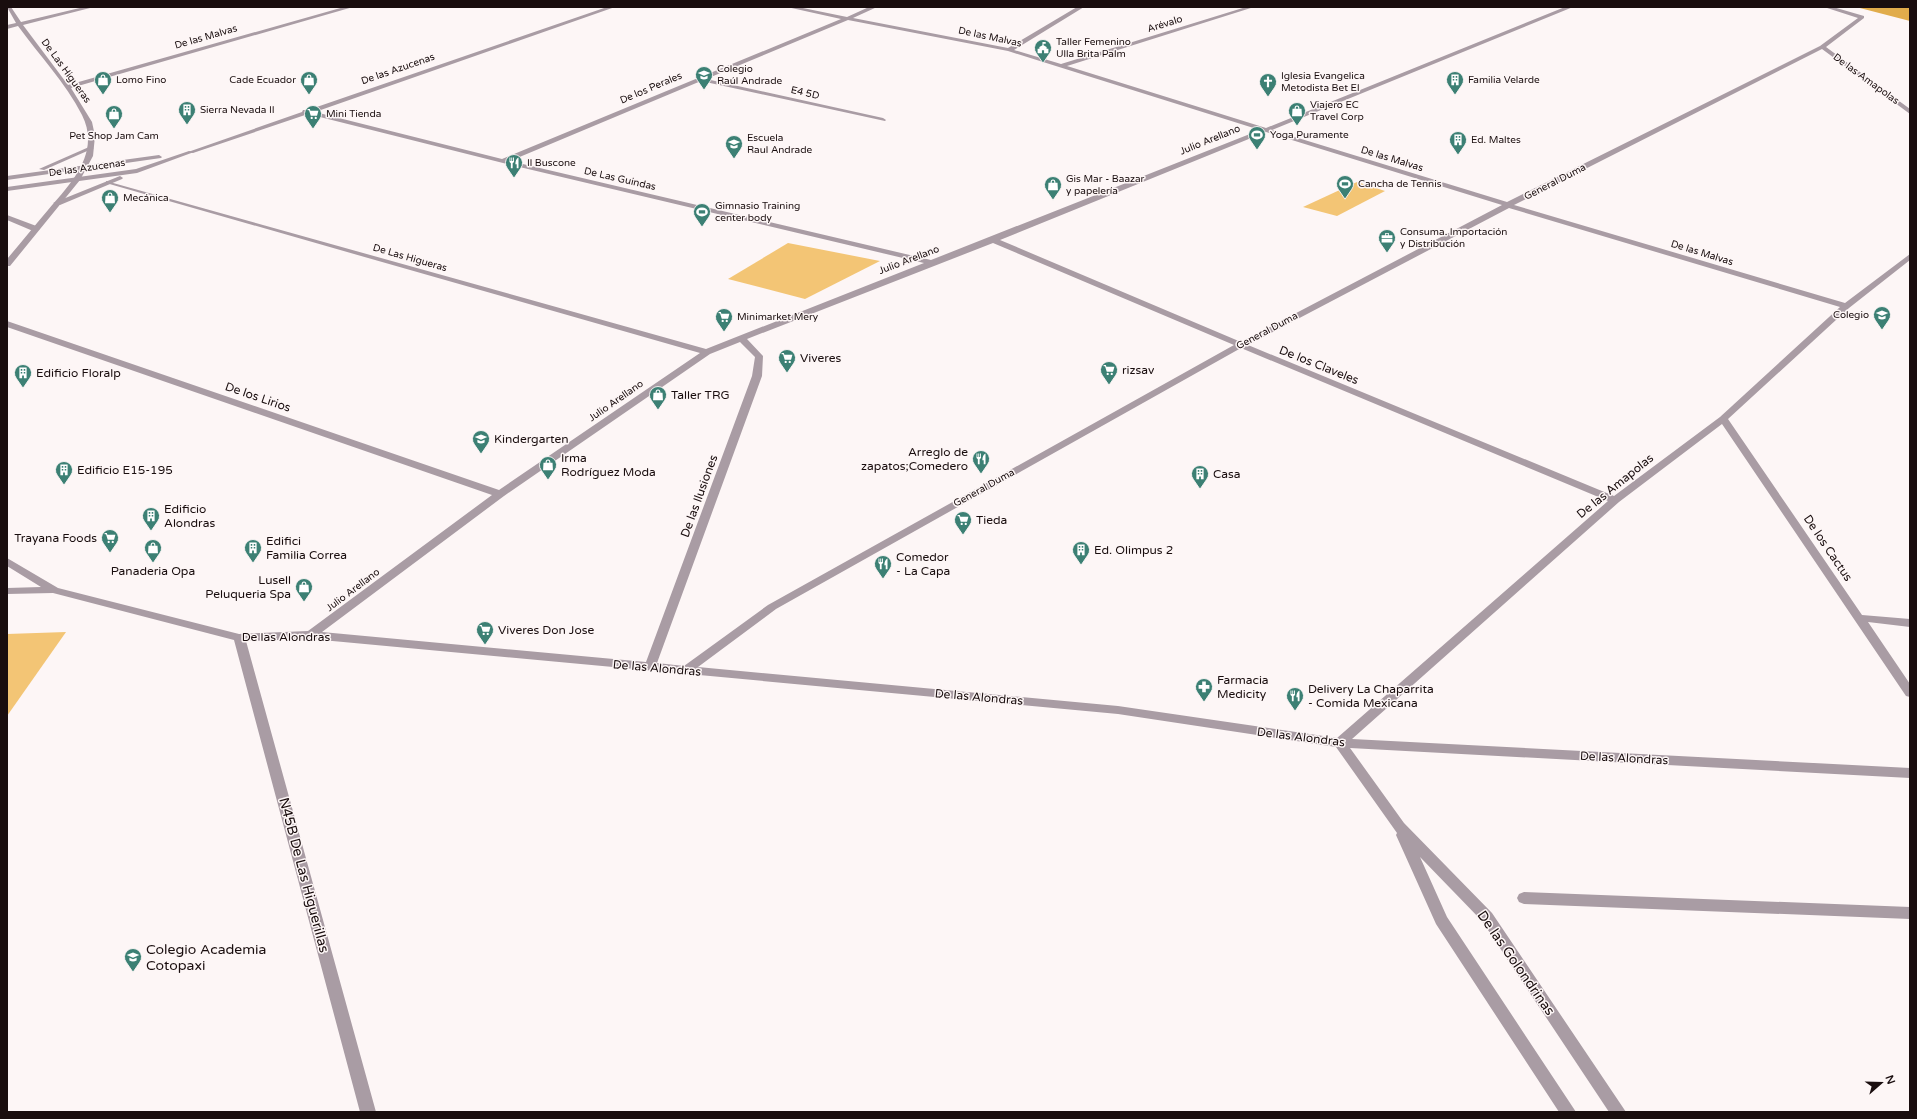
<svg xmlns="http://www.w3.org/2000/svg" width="1917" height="1119" viewBox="0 0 1917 1119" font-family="'Varela Round',sans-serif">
  <rect width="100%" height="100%" fill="#fdf6f6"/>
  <g fill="#f3c575">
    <polygon points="1357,182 1385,191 1337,216 1303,207"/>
    <polygon points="788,243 880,261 805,299 728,279"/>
    <polygon points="66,632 7,716 7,634"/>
  </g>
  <polygon fill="#e1ac4b" points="1856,7 1910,7 1910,21"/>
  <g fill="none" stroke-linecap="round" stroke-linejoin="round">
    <g fill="#a99ca4" fill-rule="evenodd">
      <path d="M7,7H11L21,22L84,7H94L23,25L68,85L344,7H353L71,88L92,122L95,136L93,156L80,180L10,266H7V259C21,243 34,226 48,210C71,183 101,153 82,115C66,83 39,55 18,26L7,29V25L16,23Z"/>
      <path d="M607,7H615L315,112L502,159L841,19L787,7H798L847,17L869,7H877L853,18L1008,48L1077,7H1084L1014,50L1061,64L1246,7H1254L1067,66L1266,128L1565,7H1573L1272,130L1507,202L1820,46L1858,18L1824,7H1833L1864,16V18L1826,47L1910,109V114L1822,49L1514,205L1845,303L1910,254V260L1849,308L1728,419L1862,615L1910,619V627L1868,622L1910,684V697L1906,696L1722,424L1619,502L1352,739L1910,768V778L1350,748L1404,823L1492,913L1626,1112H1609L1482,921L1420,857L1447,917L1576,1112H1559L1436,924L1396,835L1397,833L1336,747L1118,714L311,639L246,641L376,1112H360L234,640L53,593L7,594V588L41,587L7,566V558L58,588L239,634L308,631L492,495L7,327V321L499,490L700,353L106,183V181L706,349L924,263L503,163L308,114L193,153L188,152L302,112L303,110H308ZM848,20L1008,51L1260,130L931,260L510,161L701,81L885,121L886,120L883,118L706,79ZM1266,132L1502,205L1241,342L1000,240ZM1509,208L1840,307L1720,417L1614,496L1248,345ZM993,243L1234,345L768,605L684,666L657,663L762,376L763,356L747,339ZM740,342L755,357L752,376L646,662L322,632L504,496L710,354ZM1241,348L1608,501L1337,738L1118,706L698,667L776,609Z"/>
      <polygon points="1524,892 1910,907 1910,919 1524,904 1519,902 1517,898 1519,894"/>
    </g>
    <g fill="#a99ca4" fill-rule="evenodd">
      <polygon points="89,147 94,148 44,170 39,169"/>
      <polygon points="189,151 194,152 137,173 7,191 7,187 136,169"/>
      <polygon points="159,155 162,157 161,158 7,180 7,176"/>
      <polygon points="120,176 123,178 122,179 60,205 53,203"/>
      <polygon points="7,215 39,227 40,229 33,231 7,220"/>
    </g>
  </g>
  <defs>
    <symbol id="civic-pin" viewBox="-11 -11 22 30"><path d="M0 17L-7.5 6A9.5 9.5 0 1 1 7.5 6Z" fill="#3c8074" stroke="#fdf6f6"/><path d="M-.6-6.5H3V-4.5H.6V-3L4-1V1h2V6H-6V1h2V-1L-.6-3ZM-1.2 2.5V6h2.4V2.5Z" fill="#fff"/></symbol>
    <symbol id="school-pin" viewBox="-11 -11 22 30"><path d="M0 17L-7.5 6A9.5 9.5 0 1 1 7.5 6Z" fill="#3c8074" stroke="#fdf6f6"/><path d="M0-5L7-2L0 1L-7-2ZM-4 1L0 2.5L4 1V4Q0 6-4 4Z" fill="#fff"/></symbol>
    <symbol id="shop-pin" viewBox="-11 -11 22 30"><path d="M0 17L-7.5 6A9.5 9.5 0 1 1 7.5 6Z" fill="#3c8074" stroke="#fdf6f6"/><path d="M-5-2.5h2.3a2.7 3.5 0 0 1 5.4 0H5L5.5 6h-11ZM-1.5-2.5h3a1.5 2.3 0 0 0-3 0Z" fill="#fff"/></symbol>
    <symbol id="building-pin" viewBox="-11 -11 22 30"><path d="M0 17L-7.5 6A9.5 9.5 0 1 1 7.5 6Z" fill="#3c8074" stroke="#fdf6f6"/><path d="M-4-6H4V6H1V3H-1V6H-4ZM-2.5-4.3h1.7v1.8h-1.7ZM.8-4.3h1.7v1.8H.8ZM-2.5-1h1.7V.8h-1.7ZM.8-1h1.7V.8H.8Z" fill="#fff"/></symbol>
    <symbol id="church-pin" viewBox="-11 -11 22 30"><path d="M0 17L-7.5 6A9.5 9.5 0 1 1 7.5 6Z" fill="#3c8074" stroke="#fdf6f6"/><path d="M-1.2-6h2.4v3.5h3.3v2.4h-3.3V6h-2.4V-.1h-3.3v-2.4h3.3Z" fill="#fff"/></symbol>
    <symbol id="supermarket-pin" viewBox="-11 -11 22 30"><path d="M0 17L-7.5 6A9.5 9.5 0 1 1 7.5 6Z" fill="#3c8074" stroke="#fdf6f6"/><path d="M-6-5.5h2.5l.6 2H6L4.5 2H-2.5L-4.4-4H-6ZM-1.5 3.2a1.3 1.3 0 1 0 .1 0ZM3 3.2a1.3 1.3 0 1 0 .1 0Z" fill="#fff"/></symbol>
    <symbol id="stadium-pin" viewBox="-11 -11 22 30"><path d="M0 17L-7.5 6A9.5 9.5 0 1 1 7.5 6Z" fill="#3c8074" stroke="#fdf6f6"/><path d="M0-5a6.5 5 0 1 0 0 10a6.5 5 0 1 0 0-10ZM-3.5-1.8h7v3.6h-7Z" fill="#fff"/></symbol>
    <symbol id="university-pin" viewBox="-11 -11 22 30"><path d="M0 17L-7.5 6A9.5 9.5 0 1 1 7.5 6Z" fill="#3c8074" stroke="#fdf6f6"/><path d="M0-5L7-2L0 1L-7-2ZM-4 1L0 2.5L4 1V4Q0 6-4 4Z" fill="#fff"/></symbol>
    <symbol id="restaurant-pin" viewBox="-11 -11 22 30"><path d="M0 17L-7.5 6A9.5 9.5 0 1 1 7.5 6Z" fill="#3c8074" stroke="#fdf6f6"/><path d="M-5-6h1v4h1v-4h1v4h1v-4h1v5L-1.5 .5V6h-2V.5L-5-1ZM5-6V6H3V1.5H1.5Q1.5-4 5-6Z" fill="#fff"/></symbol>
    <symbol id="office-pin" viewBox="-11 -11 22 30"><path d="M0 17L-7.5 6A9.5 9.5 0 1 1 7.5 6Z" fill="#3c8074" stroke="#fdf6f6"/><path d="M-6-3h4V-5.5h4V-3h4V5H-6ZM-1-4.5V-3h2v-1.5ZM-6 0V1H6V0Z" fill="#fff"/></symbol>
    <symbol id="pharmacy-pin" viewBox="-11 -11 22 30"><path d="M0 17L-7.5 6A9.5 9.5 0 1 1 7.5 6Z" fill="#3c8074" stroke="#fdf6f6"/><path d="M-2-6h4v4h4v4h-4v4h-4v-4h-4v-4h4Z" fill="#fff"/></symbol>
  </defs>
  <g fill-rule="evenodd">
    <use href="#civic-pin" x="1033" y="38" width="20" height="27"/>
    <use href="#school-pin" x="694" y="65" width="20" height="27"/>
    <use href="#shop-pin" x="93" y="70" width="20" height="27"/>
    <use href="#shop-pin" x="299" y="70" width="20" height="27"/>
    <use href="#building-pin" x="1445" y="70" width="20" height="27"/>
    <use href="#church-pin" x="1258" y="72" width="20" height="27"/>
    <use href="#building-pin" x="177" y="100" width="20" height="27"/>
    <use href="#shop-pin" x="1287" y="101" width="20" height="27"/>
    <use href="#shop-pin" x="104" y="104" width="20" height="27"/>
    <use href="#supermarket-pin" x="303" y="104" width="20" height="27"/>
    <use href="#stadium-pin" x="1247" y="125" width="20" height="27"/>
    <use href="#building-pin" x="1448" y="130" width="20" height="27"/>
    <use href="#university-pin" x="724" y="134" width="20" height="27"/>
    <use href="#restaurant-pin" x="504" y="153" width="20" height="27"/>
    <use href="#stadium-pin" x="1335" y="174" width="20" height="27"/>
    <use href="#shop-pin" x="1043" y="175" width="20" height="27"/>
    <use href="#shop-pin" x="100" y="188" width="20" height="27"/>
    <use href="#stadium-pin" x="692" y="202" width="20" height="27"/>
    <use href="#office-pin" x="1377" y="228" width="20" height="27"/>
    <use href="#school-pin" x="1872" y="305" width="20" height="27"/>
    <use href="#supermarket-pin" x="714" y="307" width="20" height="27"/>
    <use href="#supermarket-pin" x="777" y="348" width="20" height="27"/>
    <use href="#supermarket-pin" x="1099" y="360" width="20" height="27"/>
    <use href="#building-pin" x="13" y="363" width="20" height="27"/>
    <use href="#shop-pin" x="648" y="385" width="20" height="27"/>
    <use href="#school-pin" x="471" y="429" width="20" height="27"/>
    <use href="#restaurant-pin" x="971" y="449" width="20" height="27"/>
    <use href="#shop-pin" x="538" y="455" width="20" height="27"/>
    <use href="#building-pin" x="54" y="460" width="20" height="27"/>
    <use href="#building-pin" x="1190" y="464" width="20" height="27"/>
    <use href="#building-pin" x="141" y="506" width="20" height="27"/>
    <use href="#supermarket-pin" x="953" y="510" width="20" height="27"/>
    <use href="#supermarket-pin" x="100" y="528" width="20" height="27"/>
    <use href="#shop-pin" x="143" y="538" width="20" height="27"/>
    <use href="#building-pin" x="243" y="538" width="20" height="27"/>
    <use href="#building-pin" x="1071" y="540" width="20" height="27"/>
    <use href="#restaurant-pin" x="873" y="554" width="20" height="27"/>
    <use href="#shop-pin" x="294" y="577" width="20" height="27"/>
    <use href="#supermarket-pin" x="475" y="620" width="20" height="27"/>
    <use href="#pharmacy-pin" x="1194" y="677" width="20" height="27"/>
    <use href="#restaurant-pin" x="1285" y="686" width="20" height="27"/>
    <use href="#university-pin" x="123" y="947" width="20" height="27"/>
  </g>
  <g text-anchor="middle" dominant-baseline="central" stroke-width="3" stroke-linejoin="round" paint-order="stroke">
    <g font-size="10" fill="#190d0e" stroke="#fdf6f6">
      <text transform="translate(1165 24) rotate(-17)">Arévalo</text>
      <text transform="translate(206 37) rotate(-16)">De las Malvas</text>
      <text transform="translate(990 37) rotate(12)">De las Malvas</text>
      <text transform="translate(398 69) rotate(-19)">De las Azucenas</text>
      <text transform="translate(66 71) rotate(54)">De Las Higueras</text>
      <text transform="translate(1866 79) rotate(36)">De las Amapolas</text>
      <text transform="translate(651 88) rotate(-23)">De los Perales</text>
      <text transform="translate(805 93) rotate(13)">E4 5D</text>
      <text transform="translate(1210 140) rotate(-22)">Julio Arellano</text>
      <text transform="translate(1392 159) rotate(17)">De las Malvas</text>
      <text transform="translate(87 168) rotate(-8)">De las Azucenas</text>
      <text transform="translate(620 179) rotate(13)">De Las Guindas</text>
      <text transform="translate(1555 182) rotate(-27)">General Duma</text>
      <text transform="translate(1702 253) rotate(17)">De las Malvas</text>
      <text transform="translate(410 258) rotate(16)">De Las Higueras</text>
      <text transform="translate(909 260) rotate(-21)">Julio Arellano</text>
      <text transform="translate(1267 331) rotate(-28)">General Duma</text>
      <text transform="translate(616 401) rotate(-35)">Julio Arellano</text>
      <text transform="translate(984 488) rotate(-29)">General Duma</text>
      <text transform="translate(353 590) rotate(-37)">Julio Arellano</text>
    </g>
    <g font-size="10" fill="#190d0e" stroke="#fdf6f6" text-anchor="start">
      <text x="1056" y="42">Taller Femenino<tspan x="1056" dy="12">Ulla Brita Palm</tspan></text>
      <text x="717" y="69">Colegio<tspan x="717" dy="12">Raúl Andrade</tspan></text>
      <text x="1281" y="76">Iglesia Evangelica<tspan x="1281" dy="12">Metodista Bet El</tspan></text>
      <text x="116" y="80">Lomo Fino</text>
      <text x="296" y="80" text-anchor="end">Cade Ecuador</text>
      <text x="1468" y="80">Familia Velarde</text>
      <text x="1310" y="105">Viajero EC<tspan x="1310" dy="12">Travel Corp</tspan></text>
      <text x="200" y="110">Sierra Nevada II</text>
      <text x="326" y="114">Mini Tienda</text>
      <text x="1270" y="135">Yoga Puramente</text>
      <text x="114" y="136" text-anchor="middle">Pet Shop Jam Cam</text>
      <text x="747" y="138">Escuela<tspan x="747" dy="12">Raul Andrade</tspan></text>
      <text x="1471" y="140">Ed. Maltes</text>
      <text x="527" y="163">Il Buscone</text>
      <text x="1066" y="179">Gis Mar - Baazar<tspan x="1066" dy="12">y papelería</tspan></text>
      <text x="1358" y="184">Cancha de Tennis</text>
      <text x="123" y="198">Mecánica</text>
      <text x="715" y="206">Gimnasio Training<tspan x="715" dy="12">center body</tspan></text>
      <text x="1400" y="232">Consuma. Importación<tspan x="1400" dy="12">y Distribución</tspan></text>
      <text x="1869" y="315" text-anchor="end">Colegio</text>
      <text x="737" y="317">Minimarket Mery</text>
    </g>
    <g font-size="12" fill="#190d0e" stroke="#fdf6f6" text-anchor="start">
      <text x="800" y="358">Viveres</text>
      <text x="1122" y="370">rizsav</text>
      <text x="36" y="373">Edificio Floralp</text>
      <text x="671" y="395">Taller TRG</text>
      <text x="494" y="439">Kindergarten</text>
      <text x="968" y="452" text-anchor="end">Arreglo de<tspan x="968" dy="14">zapatos;Comedero</tspan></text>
      <text x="561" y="458">Irma<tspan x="561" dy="14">Rodríguez Moda</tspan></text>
      <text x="77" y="470">Edificio E15-195</text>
      <text x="1213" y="474">Casa</text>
      <text x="164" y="509">Edificio<tspan x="164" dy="14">Alondras</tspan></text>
      <text x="976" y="520">Tieda</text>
      <text x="97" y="538" text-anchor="end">Trayana Foods</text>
      <text x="266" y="541">Edifici<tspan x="266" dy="14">Familia Correa</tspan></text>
      <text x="1094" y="550">Ed. Olimpus 2</text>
      <text x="896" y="557">Comedor<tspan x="896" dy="14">- La Capa</tspan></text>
      <text x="153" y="571" text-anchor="middle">Panaderia Opa</text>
      <text x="291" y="580" text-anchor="end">Lusell<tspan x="291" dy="14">Peluqueria Spa</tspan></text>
      <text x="498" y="630">Viveres Don Jose</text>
      <text x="1217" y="680">Farmacia<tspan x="1217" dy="14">Medicity</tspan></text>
      <text x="1308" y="689">Delivery La Chaparrita<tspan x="1308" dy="14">- Comida Mexicana</tspan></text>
    </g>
    <g font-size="12" fill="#190d0e" stroke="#fdf6f6">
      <text transform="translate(1319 365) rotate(22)">De los Claveles</text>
      <text transform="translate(258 397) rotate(19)">De los Lirios</text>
      <text transform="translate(1615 486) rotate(-39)">De las Amapolas</text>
      <text transform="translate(699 496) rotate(-70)">De las Ilusiones</text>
      <text transform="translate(1828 548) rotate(56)">De los Cactus</text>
      <text x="286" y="637">De las Alondras</text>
      <text transform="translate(657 668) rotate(5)">De las Alondras</text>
      <text transform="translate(979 697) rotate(5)">De las Alondras</text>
      <text transform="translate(1301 737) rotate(7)">De las Alondras</text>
      <text transform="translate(1624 758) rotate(3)">De las Alondras</text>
    </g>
    <g font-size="14" fill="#190d0e" stroke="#fdf6f6">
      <text transform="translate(304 875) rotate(75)">N45B De Las Higuerillas</text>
      <text transform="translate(1516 963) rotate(55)">De las Golondrinas</text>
    </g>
    <g font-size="14" fill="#190d0e" stroke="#fdf6f6" text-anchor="start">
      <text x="146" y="949">Colegio Academia<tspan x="146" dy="16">Cotopaxi</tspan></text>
    </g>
  </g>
  <rect width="1917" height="1119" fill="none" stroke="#190d0e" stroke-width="16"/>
  <g transform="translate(1881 1083) rotate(70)" stroke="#fdf6f6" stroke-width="3" paint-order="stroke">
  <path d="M0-3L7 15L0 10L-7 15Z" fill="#190d0e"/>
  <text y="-6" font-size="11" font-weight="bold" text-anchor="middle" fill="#190d0e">N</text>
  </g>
</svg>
